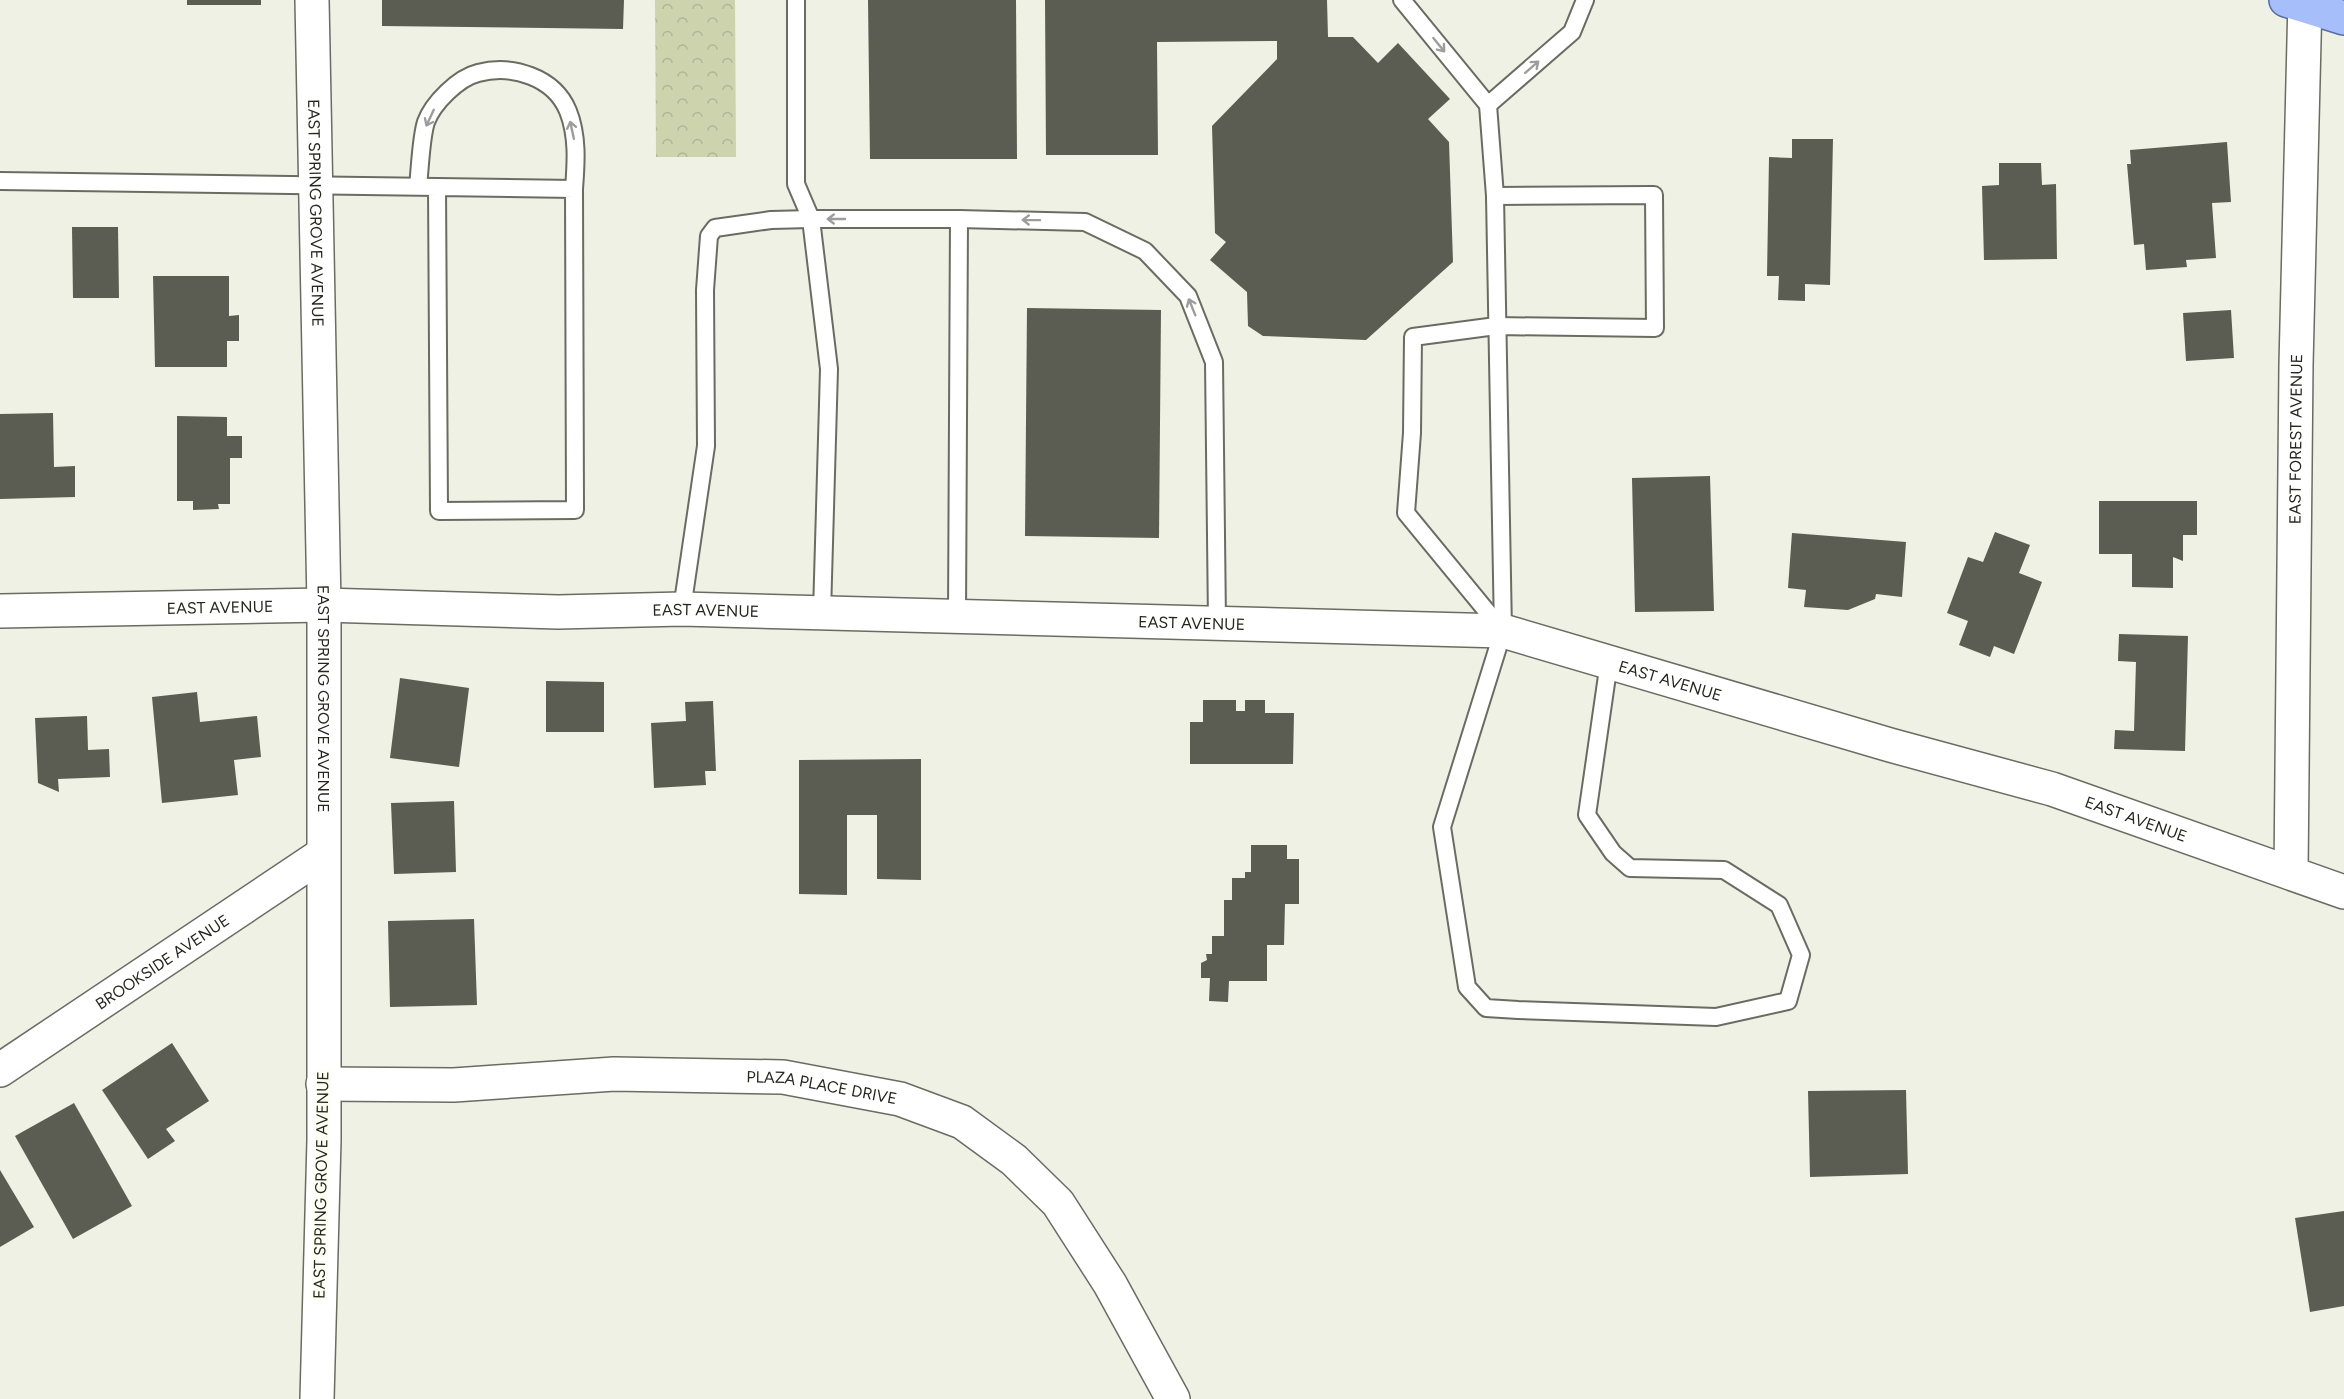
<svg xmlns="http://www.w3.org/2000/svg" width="2344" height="1399" viewBox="0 0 2344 1399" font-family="Figtree,sans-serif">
  <defs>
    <pattern id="park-crowns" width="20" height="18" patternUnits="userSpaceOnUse" patternTransform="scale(1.5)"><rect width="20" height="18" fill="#cdd3ad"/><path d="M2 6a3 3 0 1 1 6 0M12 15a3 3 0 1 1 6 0" fill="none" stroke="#b0b595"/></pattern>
  </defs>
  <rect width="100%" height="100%" fill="#eff1e5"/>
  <polygon fill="url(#park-crowns)" points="655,0 735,0 736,157 656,157"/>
  <g fill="#5b5d53">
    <rect x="187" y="0" width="74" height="5"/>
    <polygon points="382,0 624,0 623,29 382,26"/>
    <polygon points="868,0 1016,0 1017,159 870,159"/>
    <polygon points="1045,0 1327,0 1328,37 1353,37 1378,63 1398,43 1450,99 1428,119 1449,142 1453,262 1366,340 1263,336 1248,326 1247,292 1210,260 1226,242 1215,233 1212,126 1277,59 1277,41 1157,42 1158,155 1046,155"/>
    <polygon points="1792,139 1833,139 1830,285 1805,284 1805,301 1778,300 1779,276 1767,276 1769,157 1792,158"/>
    <polygon points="2227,142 2231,202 2212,203 2216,258 2186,260 2187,267 2146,270 2144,244 2134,245 2127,164 2131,164 2130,150"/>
    <polygon points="1999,163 2041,163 2042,185 2056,184 2057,259 1984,260 1982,186 1999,185"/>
    <polygon points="72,227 118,227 119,298 73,298"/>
    <polygon points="153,276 229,276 229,316 239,315 239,341 227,341 227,367 155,367"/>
    <polygon points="1027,308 1161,310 1159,538 1025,536"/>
    <polygon points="2231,310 2234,358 2186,361 2183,313"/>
    <polygon points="53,413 54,467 75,466 75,497 0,499 0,414"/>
    <polygon points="177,416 227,417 227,436 242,436 242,458 230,458 230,504 218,504 219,509 193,510 193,501 177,501"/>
    <polygon points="1710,476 1714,611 1635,612 1632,478"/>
    <polygon points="2099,501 2197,501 2197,535 2183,535 2183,561 2173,557 2173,588 2132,587 2132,554 2099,554"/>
    <polygon points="1995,532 2030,545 2019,573 2042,582 2014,654 1994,646 1990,657 1959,645 1968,621 1947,613 1968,557 1983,562"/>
    <polygon points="1792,533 1906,542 1902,597 1876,594 1875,599 1848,610 1804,607 1806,590 1788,588"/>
    <polygon points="2119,634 2188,636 2185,751 2114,749 2115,730 2134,731 2136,662 2118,661"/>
    <polygon points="400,678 469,688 459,767 390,758"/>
    <polygon points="546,681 604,682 604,732 546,732"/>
    <polygon points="197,692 200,722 257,716 261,757 234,760 238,795 162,803 152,697"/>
    <polygon points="1203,700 1236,700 1236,711 1245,711 1245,700 1265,700 1265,713 1294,713 1293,764 1190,764 1190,722 1203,722"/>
    <polygon points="713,701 716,771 705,771 706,785 654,788 651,723 686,721 685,702"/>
    <polygon points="87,716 88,750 109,749 110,777 58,779 59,792 38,783 35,718"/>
    <polygon points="921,759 921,880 877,879 877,815 847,815 847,895 799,894 799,760"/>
    <polygon points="454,801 456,872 394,874 391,803"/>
    <polygon points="1251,845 1287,845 1287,859 1299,859 1299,904 1285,904 1284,945 1267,945 1267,981 1229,981 1228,1002 1209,1001 1210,978 1201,978 1201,963 1207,960 1206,954 1212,954 1212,936 1224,936 1224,900 1232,900 1232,878 1245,878 1245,872 1251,872"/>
    <polygon points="474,919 477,1005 390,1007 388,921"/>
    <polygon points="172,1043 209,1101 166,1129 175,1141 148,1159 102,1090"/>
    <polygon points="1906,1090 1908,1174 1810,1177 1808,1091"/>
    <polygon points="74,1103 132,1206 73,1239 15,1136"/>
    <polygon points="0,1170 34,1227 0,1247"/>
    <polygon points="2344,1211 2344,1306 2310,1312 2295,1218"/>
  </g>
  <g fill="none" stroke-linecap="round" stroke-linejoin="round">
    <defs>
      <g id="service">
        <polyline points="796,0 796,184 811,219 829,369 822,613"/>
        <polyline points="1402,0 1488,105 1495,196 1654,195 1655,328 1496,326 1413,337 1412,433 1406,513 1503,631"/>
        <polyline points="1488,105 1572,32 1585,0"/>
        <polyline points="0,181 574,189 575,510 439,511 437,187"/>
        <path d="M418,186C420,169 421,137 426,122C433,103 458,78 478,73C512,64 554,77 568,111C578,136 576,163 574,189"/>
        <polyline points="1495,196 1503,631 1442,827 1467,987 1486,1008 1518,1010 1716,1017 1788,1001 1801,955 1779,905 1724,870 1630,868 1613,853 1587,815 1609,662"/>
        <polyline points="682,609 706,446 705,290 709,236 715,228 771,220 811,219 959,219 1085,222 1145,251 1188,296 1214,362 1217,622"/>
        <polyline points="957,616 959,219"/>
      </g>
      <g id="minor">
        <path id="s1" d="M312,0L324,605V1140L317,1399"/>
        <path id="s2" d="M0,611L324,605L558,612L682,609L1503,631L1890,745L2052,789L2344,892"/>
        <path id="s3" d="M2291,873L2296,365L2305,0"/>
        <path id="s4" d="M0,1070L323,854"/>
        <path id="s5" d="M323,1084L454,1085L614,1074L783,1077L900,1099L962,1122L1014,1160L1058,1203L1110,1284L1173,1399"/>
      </g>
      <polyline id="primary" points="2286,0 2344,18"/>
    </defs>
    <use href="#service" stroke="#6a6c61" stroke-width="20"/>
    <use href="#minor" stroke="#6a6c61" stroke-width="36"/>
    <use href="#primary" stroke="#526cac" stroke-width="36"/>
    <use href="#service" stroke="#fff" stroke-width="16"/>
    <use href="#minor" stroke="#fff" stroke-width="33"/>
    <use href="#primary" stroke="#a6befa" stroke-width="33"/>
  </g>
  <defs><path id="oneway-shaft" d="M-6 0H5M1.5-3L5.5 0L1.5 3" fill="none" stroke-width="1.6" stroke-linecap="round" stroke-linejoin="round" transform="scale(1.5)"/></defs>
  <g stroke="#9d9d9b">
    <use href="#oneway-shaft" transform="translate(1439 45) rotate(51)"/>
    <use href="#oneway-shaft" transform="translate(1532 67) rotate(-41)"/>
    <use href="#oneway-shaft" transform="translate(430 118) rotate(115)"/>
    <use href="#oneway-shaft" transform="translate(572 130) rotate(-102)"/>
    <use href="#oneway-shaft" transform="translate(836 219) rotate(180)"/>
    <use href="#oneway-shaft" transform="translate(1031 220) rotate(-179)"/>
    <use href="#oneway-shaft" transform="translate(1192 307) rotate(-112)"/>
  </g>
  <g text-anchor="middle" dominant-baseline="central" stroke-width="6" stroke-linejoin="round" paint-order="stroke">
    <g font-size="16" fill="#252521" stroke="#fcfff2">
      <text stroke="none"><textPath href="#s1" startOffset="213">EAST SPRING GROVE AVENUE</textPath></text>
      <text stroke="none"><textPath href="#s3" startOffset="434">EAST FOREST AVENUE</textPath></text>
      <text stroke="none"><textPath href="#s2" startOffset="220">EAST AVENUE</textPath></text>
      <text stroke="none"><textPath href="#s2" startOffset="706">EAST AVENUE</textPath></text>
      <text stroke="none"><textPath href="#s2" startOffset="1192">EAST AVENUE</textPath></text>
      <text stroke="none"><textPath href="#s2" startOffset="1678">EAST AVENUE</textPath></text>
      <text stroke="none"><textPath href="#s1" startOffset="699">EAST SPRING GROVE AVENUE</textPath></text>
      <text stroke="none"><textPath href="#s2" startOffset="2164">EAST AVENUE</textPath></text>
      <text stroke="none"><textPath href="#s4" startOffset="195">BROOKSIDE AVENUE</textPath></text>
      <text stroke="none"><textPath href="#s5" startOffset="500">PLAZA PLACE DRIVE</textPath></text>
      <text transform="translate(321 1185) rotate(-89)">EAST SPRING GROVE AVENUE</text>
    </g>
  </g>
</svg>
